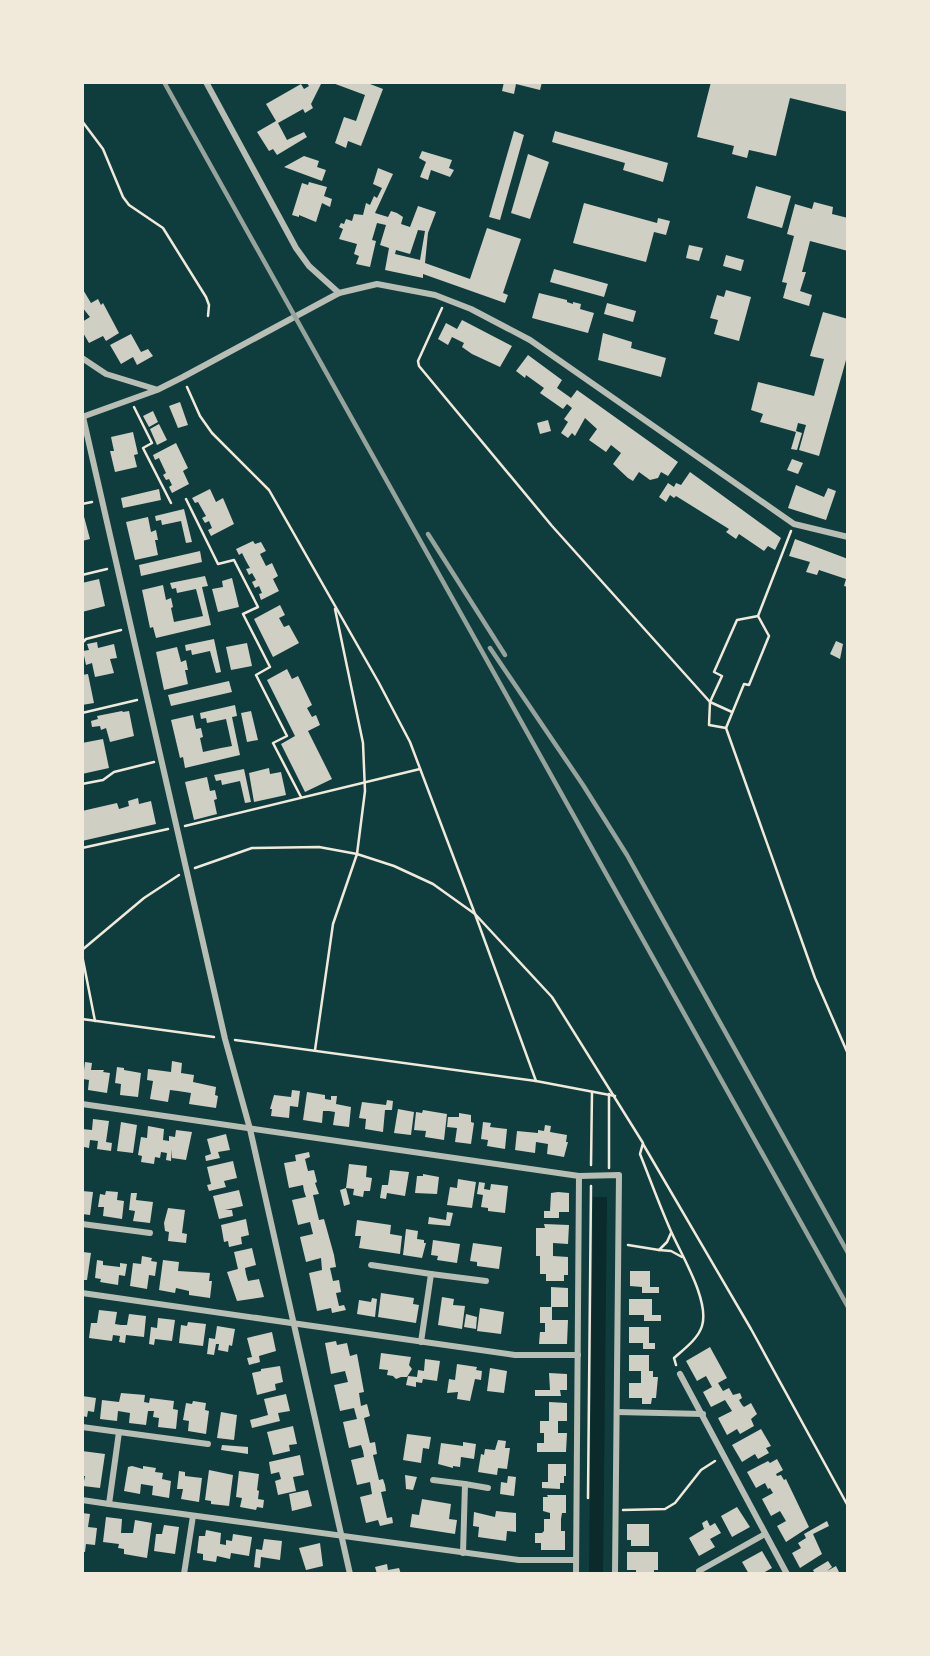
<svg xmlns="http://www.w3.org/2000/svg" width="930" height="1656" viewBox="0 0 930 1656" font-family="Inter,sans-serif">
  <rect width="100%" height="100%" fill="#0f3d3e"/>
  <polygon fill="#0a2a2b" points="593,1197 607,1197 603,1574 589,1574"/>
  <g fill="#cfcfc3" fill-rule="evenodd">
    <polygon points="306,82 322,82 311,104 313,108 305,113 303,109 278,123 287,140 304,132 307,137 277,155 273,149 269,151 257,132 276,121 266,104 301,84 304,89 309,86"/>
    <polygon points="330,82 365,82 383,89 361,146 348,141 346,148 335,143 344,117 356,121 365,95"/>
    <polygon points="504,82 542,82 540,90 516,84 514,94 502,91"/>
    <polygon points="711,82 848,82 848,112 790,98 776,156 749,150 747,158 732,154 734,146 697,137"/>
    <polygon points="514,131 524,135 500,220 489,217"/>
    <polygon points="555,131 668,163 663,182 623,170 625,163 552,142"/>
    <polygon points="422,151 452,160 449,168 454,170 450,177 431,170 428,180 420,177 426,162 419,158"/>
    <polygon points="528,154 549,162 530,219 511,213"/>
    <polygon points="304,156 319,161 317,167 326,170 322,181 284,167"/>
    <path d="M378,168L393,174L375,213L388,217L391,211L397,213L403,217L401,224L410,227L418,206L436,212L428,233L425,263L470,279L487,228L521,239L503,293L508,295L505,303L423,274V278L385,270L389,248L380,245L386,225L377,223L372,240L376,241L370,267L356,264L359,256L354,254L357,244L339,239L343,229L339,227L341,223L344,224L346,219L352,221L354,214L363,215L366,203L370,205L374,196L377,198L382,188L373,184ZM418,230L425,231L420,260L395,254L396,250L410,254Z"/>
    <polygon points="309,182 327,187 324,196 332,199 330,207 322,203 316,222 299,215 299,217 292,215 302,183 308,185"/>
    <polygon points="756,186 791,196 782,228 747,218"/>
    <polygon points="814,202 833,207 832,214 848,218 848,251 810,241 802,272 806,272 800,291 812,295 809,306 783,298 787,283 782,282 794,236 787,234 795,204 812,209"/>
    <polygon points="584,203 657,223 658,218 670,221 666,235 654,232 646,262 573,243"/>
    <polygon points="689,245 703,248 699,261 686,258"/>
    <polygon points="726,255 744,260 741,271 723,266"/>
    <polygon points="554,269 608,284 604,297 550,282"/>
    <polygon points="82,288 91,303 98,299 101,305 103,303 119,333 106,341 103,336 89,343 82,331 82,322 90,317 82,307"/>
    <polygon points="726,290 751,297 739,341 714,334 718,320 710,318 717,295 724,297"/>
    <polygon points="539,293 567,300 567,302 573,304 573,302 581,304 580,309 594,313 588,333 532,318"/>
    <polygon points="607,303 636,311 633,322 604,314"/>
    <polygon points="823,312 848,319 848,353 819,456 799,450 806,425 798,423 796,431 802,433 797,450 791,449 796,432 760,422 763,414 751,410 758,382 814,396 824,359 810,356"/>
    <polygon points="462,320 512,346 500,367 472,354 462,347 464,343 452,337 448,345 438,339 446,323 457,329"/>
    <polygon points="603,333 632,342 631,348 666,358 661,377 598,360"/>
    <polygon points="131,334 141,352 148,349 153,356 137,365 133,357 121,364 110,345"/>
    <polygon points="528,355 562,380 557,388 571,398 577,390 678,462 668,476 661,472 658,478 650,480 639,472 633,481 628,478 613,464 621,453 611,445 606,452 589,440 597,429 585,418 575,436 572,433 568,438 561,433 568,422 564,419 572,408 567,404 563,409 540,393 544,388 526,375 525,378 516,371"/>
    <polygon points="180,402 188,425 178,428 169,406"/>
    <polygon points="153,411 158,422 149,427 143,416"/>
    <polygon points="548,420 551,431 540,434 537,423"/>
    <polygon points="159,424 167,440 157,445 150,429"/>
    <polygon points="133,432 138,454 134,455 137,467 115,472 110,451 114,451 111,437"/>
    <polygon points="176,443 188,468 183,471 189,484 172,493 169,487 172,485 169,479 166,480 163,475 166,473 159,458 155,460 153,455"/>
    <polygon points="792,459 803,463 798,474 787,470"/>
    <polygon points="690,472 781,538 775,550 768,546 764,551 739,534 736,539 726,532 729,529 676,496 674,498 670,495 666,502 659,497 668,483 674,487 676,483 681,485"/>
    <polygon points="796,485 824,497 828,488 836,491 826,520 788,508"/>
    <polygon points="159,489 161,500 123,508 121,498"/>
    <polygon points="210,489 216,502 223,498 234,524 211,536 208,530 212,528 209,521 205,523 202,518 206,516 198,502 195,503 192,498"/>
    <polygon points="82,509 90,539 82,541"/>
    <polygon points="184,509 192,542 186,543 181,521 162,525 161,520 156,521 155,516"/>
    <polygon points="148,517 151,532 156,530 158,540 155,540 158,555 135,560 126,522"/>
    <polygon points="795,539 848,559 848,587 844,586 846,579 819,570 817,575 806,572 810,562 789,556"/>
    <polygon points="253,541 255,544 261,542 266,551 260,554 266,566 272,563 278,576 273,579 279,591 261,600 259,594 262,593 259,586 255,588 252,582 256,580 252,573 249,575 246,569 250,568 246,561 242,553 239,555 236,549"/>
    <polygon points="200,551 202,562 141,576 139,565"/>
    <polygon points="205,576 208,586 202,587 211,625 156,638 153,627 150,628 142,590 163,585 166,600 171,598 173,607 171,608 174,622 203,616 196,589 177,593 176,588 172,589 170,583"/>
    <polygon points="232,578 239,607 218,612 212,589 223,587 222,581"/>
    <polygon points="99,579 105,606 82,612 82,583"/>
    <polygon points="280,605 285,615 279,618 284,627 289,625 299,643 273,657 254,619"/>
    <polygon points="214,639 221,672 216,673 210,651 192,655 191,650 186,651 185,645"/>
    <polygon points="836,641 843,644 840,659 830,654"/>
    <polygon points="97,642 98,648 114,644 117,658 110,659 114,673 95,677 92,663 86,665 83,651 89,650 87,644"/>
    <polygon points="247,643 252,666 231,670 226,647"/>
    <polygon points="177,647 181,662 186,660 188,670 185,670 188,684 164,690 156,652"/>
    <polygon points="287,669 292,679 298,676 312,705 307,708 312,717 316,715 320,725 308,731 332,779 305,792 281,744 295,736 267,680"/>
    <polygon points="88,674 94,703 82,705 82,675"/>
    <polygon points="229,681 232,692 171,706 168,695"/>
    <polygon points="235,705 237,716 232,717 240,755 185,768 183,757 180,758 171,720 193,715 196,729 201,728 203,737 200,738 203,752 221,748 232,746 226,719 207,723 206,718 201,719 200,713"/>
    <polygon points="122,711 123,712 129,711 134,736 110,742 106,728 101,730 100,726 92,727 91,721 98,719 97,716"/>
    <polygon points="251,711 258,740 247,742 241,713"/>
    <polygon points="103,739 109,768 82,774 82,743"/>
    <polygon points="269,768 270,774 281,772 286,795 254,802 249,773"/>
    <polygon points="244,769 251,802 245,803 240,781 222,785 221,780 216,781 214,775"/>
    <polygon points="207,777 210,791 215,790 217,799 214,800 217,814 194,820 185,782"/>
    <polygon points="138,798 139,804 151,801 156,824 82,841 82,811 117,803 119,809 129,806 128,801"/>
    <polygon points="172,1061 182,1063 181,1073 194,1075 193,1082 216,1087 215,1095 218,1096 216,1108 189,1104 191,1093 178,1091 170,1090 168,1102 150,1099 153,1081 147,1080 148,1069 171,1072"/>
    <polygon points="85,1062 92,1063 91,1070 104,1070 103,1072 110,1073 107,1093 88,1090 89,1080 83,1079"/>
    <polygon points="117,1067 124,1068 124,1070 141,1073 138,1097 120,1095 121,1084 115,1083"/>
    <polygon points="292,1090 300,1091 298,1107 290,1106 289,1118 271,1116 272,1109 270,1109 274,1095 291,1097"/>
    <polygon points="307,1092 325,1095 325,1099 331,1100 331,1096 337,1096 336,1104 351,1107 349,1127 333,1125 335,1112 329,1111 323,1111 322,1123 303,1120"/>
    <polygon points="387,1100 393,1101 392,1110 385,1110 383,1132 365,1129 366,1119 359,1118 362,1102 386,1105"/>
    <polygon points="398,1109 414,1112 411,1135 394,1133"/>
    <polygon points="423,1110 447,1114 444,1140 425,1137 426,1131 414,1130 416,1112 422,1113"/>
    <polygon points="459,1113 471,1115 471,1122 474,1123 471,1144 455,1142 457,1128 447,1127 448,1117 459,1117"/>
    <polygon points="93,1119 109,1121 106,1142 112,1143 111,1151 97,1149 98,1141 90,1140 89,1148 84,1147 82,1129 92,1130"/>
    <polygon points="121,1122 137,1125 133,1153 117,1151"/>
    <polygon points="483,1122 491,1123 490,1127 507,1129 505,1149 487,1146 488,1140 481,1139"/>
    <polygon points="545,1125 551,1126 550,1132 567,1135 566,1142 568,1142 564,1157 547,1154 548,1144 536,1142 535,1153 515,1150 517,1131 538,1133 538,1130 544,1131"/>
    <polygon points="148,1126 164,1129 163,1140 169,1141 169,1136 175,1137 176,1130 192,1132 186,1160 172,1158 172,1149 171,1161 166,1160 167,1153 161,1152 160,1158 155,1157 154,1164 141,1162 142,1156 138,1155 141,1137 147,1138"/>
    <polygon points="226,1134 230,1150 218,1152 220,1158 206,1161 205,1156 211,1154 207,1139"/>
    <polygon points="309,1152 310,1157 305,1159 308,1171 314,1170 317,1182 315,1183 319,1194 313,1195 319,1220 324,1219 334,1255 336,1267 330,1268 333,1281 339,1280 341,1292 336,1293 339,1306 344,1305 346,1310 332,1313 331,1308 317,1311 309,1273 322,1270 321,1258 306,1262 300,1237 313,1234 310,1222 298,1225 292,1200 306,1197 304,1191 303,1185 289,1188 284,1163 296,1161 295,1155"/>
    <polygon points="233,1161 237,1178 224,1181 226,1187 209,1191 207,1185 211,1184 207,1167"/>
    <polygon points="349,1164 367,1166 366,1177 372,1178 370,1191 364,1191 363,1197 353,1195 354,1189 346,1188 350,1204 344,1206 340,1190 346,1188"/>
    <polygon points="390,1170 409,1172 405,1196 387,1193 386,1199 380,1198 382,1185 388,1185"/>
    <polygon points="423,1174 439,1177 437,1194 415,1193 417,1176 423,1176"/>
    <polygon points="458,1179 476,1182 472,1208 447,1205 450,1187 457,1188"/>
    <polygon points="479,1182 485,1183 484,1189 490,1190 491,1184 508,1186 505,1213 488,1211 488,1208 481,1207 483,1195 477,1194"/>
    <polygon points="239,1190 243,1206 225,1210 232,1210 233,1216 219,1219 213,1196"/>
    <polygon points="82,1191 93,1192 90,1215 82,1214"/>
    <polygon points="106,1191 118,1192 117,1200 124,1201 122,1219 103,1216 104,1207 98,1207 100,1194 105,1195"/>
    <polygon points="558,1192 569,1193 569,1212 559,1212 559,1218 544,1218 544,1211 550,1211 551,1193"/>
    <polygon points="131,1193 137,1193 136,1200 153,1202 150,1223 133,1221 135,1211 129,1210"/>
    <polygon points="168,1208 185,1210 182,1233 187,1234 186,1243 168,1241 169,1232 165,1231 164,1223"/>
    <polygon points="447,1212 453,1213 450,1226 428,1224 429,1217 446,1220"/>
    <polygon points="246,1219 249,1235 241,1237 242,1244 229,1247 228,1241 224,1242 221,1225"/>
    <polygon points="357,1220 391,1225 390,1234 402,1236 400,1254 359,1248 361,1236 355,1236"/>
    <polygon points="544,1224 569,1225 568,1244 553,1243 553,1256 568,1257 568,1275 564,1275 564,1281 546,1281 546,1274 540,1274 540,1256 536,1256 536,1228 545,1228"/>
    <polygon points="406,1229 418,1231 417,1239 424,1240 424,1243 426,1243 422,1258 403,1255"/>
    <polygon points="433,1240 460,1244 457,1263 437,1260 438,1256 431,1255"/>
    <polygon points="473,1243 502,1247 499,1269 477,1266 477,1262 470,1261"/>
    <polygon points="252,1248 256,1265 245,1268 246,1274 248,1281 259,1279 264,1297 237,1301 227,1272 238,1269 234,1252"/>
    <polygon points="83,1252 91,1253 87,1280 82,1280"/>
    <polygon points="142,1256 152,1258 151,1261 157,1262 155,1276 149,1275 147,1289 130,1286 133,1263 141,1264"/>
    <polygon points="97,1260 103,1261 103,1265 120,1267 120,1263 127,1264 125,1276 119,1275 118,1285 100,1282 101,1279 95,1278"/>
    <polygon points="163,1260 179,1262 178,1271 210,1273 209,1281 212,1281 210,1298 189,1295 189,1291 176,1288 175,1293 159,1290"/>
    <polygon points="630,1271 650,1271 650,1287 659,1287 659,1293 642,1293 642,1287 630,1286"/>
    <polygon points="551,1287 568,1288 568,1307 551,1307"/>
    <polygon points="381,1293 414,1298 413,1304 419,1305 416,1323 378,1317"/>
    <polygon points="442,1297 454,1299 453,1305 465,1306 462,1329 438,1325"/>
    <polygon points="372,1298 377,1299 375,1317 357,1314 359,1300 371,1302"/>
    <polygon points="629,1299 652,1299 652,1315 661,1315 661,1321 644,1321 644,1315 629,1315"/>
    <polygon points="540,1307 552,1307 552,1320 568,1320 567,1344 539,1344 540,1332 545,1332 545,1323 540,1323"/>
    <polygon points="480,1308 504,1312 501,1334 477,1331"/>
    <polygon points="99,1310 117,1312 115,1324 121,1325 127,1325 129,1314 146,1316 144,1337 126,1335 125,1343 119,1342 120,1336 113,1335 112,1341 89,1338 91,1323 97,1323"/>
    <polygon points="466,1314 477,1317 476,1329 464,1327"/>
    <polygon points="158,1318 175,1320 172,1341 155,1339 154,1345 149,1344 151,1327 157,1328"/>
    <polygon points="188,1322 206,1324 203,1346 179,1343 181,1325 187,1326"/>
    <polygon points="217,1326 235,1329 232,1346 229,1345 228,1352 218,1350 219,1344 216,1344 214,1355 207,1354 209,1338 215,1339"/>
    <polygon points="629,1327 649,1327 649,1343 655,1343 655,1349 643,1349 643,1343 629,1343"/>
    <polygon points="272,1332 276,1351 259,1356 260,1362 249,1365 247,1358 252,1357 247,1338"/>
    <polygon points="336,1341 337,1345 347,1343 350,1356 357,1354 364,1392 359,1393 361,1406 367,1404 370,1416 364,1418 370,1443 375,1442 377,1454 373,1455 379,1480 383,1479 385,1485 386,1491 381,1492 387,1518 392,1517 393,1523 380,1526 378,1520 366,1523 360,1497 372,1494 370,1482 357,1485 351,1460 364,1457 363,1451 361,1445 349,1448 343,1422 357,1419 354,1408 340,1411 334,1385 348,1382 345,1371 331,1374 325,1343"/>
    <polygon points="710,1347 727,1378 718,1383 723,1391 729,1388 733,1395 740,1393 742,1398 739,1400 742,1405 744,1407 751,1403 757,1414 751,1419 754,1426 740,1434 737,1429 727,1435 718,1418 732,1411 725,1400 711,1407 703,1392 712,1387 706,1376 697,1381 686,1361"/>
    <polygon points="381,1353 411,1357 409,1365 412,1369 407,1377 401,1377 396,1379 393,1376 387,1375 388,1370 379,1369"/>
    <polygon points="629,1355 649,1355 649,1371 653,1371 653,1377 658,1377 656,1398 652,1398 651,1404 642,1404 642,1398 629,1398 629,1383 641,1383 641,1371 629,1371"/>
    <polygon points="425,1359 440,1361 437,1381 423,1379 422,1383 416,1382 416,1387 406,1385 408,1376 417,1377 418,1370 424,1371"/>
    <polygon points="457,1364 477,1367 476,1370 482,1371 481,1380 475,1379 470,1401 457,1399 458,1392 447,1393 449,1379 455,1380"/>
    <polygon points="280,1366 283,1382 275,1384 276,1390 257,1395 252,1373 261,1371 261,1369"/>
    <polygon points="490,1368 507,1371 504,1393 487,1391"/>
    <polygon points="549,1373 567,1374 567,1390 560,1390 561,1396 535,1396 535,1390 550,1390"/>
    <polygon points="121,1393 145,1395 144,1402 149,1403 150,1398 174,1401 173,1409 178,1410 176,1429 158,1427 159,1418 153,1417 154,1411 148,1411 146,1425 129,1423 130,1413 118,1411 117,1421 100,1419 102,1400 119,1402"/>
    <polygon points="286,1394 290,1411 278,1413 280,1421 252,1428 250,1420 268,1415 264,1399"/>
    <polygon points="82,1396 96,1398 94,1412 88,1411 87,1417 82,1416"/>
    <polygon points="193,1401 206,1403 205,1410 209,1411 206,1434 188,1431 189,1421 183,1420 186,1403 192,1404"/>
    <polygon points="549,1402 567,1403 567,1421 558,1421 558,1433 567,1433 566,1452 537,1452 537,1443 544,1443 544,1433 540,1433 540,1421 549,1421"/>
    <polygon points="221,1412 237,1415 234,1440 217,1438"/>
    <polygon points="293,1426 297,1444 289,1445 290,1451 273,1455 267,1432"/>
    <polygon points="761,1429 771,1446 766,1448 769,1453 758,1459 755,1454 742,1462 732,1445"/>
    <polygon points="407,1434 431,1437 429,1449 423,1448 421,1463 403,1460"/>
    <polygon points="498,1440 506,1441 505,1448 510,1448 507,1469 498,1468 497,1475 478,1472 481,1454 484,1455 485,1449 495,1450"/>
    <polygon points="463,1442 476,1444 474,1459 461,1457 460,1467 453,1466 453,1468 438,1464 441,1443 463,1446"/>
    <polygon points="222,1445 248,1447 248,1454 221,1450"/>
    <polygon points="82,1451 105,1454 100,1488 83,1486 85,1476 82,1476"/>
    <polygon points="300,1455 304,1475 293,1477 296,1491 278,1495 275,1481 281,1479 279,1472 271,1474 269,1462"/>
    <polygon points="777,1459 783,1470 776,1474 777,1476 781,1475 784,1480 786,1479 809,1527 786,1542 777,1526 786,1521 780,1511 771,1516 762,1499 773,1493 770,1488 768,1489 765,1483 756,1488 747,1472 768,1461 770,1463"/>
    <polygon points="548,1464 566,1464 566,1476 564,1476 564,1483 560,1483 560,1489 542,1488 542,1482 548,1482"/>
    <polygon points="132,1466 143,1469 143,1466 156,1468 155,1472 163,1473 162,1479 171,1481 169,1498 152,1495 153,1486 141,1484 140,1494 124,1491 128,1467"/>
    <polygon points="209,1470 233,1475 229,1506 211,1504 211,1501 205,1500"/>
    <polygon points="179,1471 185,1472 185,1476 202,1478 199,1502 181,1499 183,1489 177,1489"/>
    <polygon points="239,1471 259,1474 257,1490 259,1491 258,1499 264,1500 263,1508 257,1507 256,1510 240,1507 242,1498 236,1497"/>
    <polygon points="405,1475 417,1477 413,1490 406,1489"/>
    <polygon points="508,1476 516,1477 514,1496 500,1494 501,1482 507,1483"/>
    <polygon points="308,1490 312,1506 292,1511 289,1494"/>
    <polygon points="547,1495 566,1495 566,1513 562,1513 561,1519 561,1531 565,1531 565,1550 541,1550 541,1543 535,1543 535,1533 542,1533 544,1531 544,1519 550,1519 550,1513 543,1511 543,1497 548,1497"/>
    <polygon points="422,1499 451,1504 449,1519 457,1520 455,1534 410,1527 412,1514 419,1515"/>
    <polygon points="737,1507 750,1527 732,1537 721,1516"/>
    <polygon points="496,1511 516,1513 516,1532 507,1531 506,1541 478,1537 479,1527 473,1526 474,1512 495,1517"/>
    <polygon points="82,1513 90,1514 88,1527 97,1528 95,1545 86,1544 85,1552 82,1552"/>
    <polygon points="106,1517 122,1519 121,1533 133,1533 135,1520 152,1523 147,1558 124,1554 124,1549 118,1548 119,1544 103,1542"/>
    <polygon points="707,1520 710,1526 715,1523 721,1533 710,1539 715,1547 699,1556 689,1538 704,1529 702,1523"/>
    <polygon points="827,1521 829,1526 813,1534 822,1554 800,1568 792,1553 801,1548 798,1543 806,1538 804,1534"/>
    <polygon points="627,1524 649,1524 649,1546 631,1546 631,1540 627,1540"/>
    <polygon points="164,1525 179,1527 175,1554 154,1551 156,1534 162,1534"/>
    <polygon points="206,1530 221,1533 220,1544 226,1545 226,1540 232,1541 233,1534 252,1537 249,1556 231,1553 230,1559 217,1556 216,1562 203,1560 203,1554 197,1553 199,1536 205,1536"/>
    <polygon points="264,1539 282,1541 280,1560 261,1557 260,1568 254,1567 256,1549 262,1550"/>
    <polygon points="320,1543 323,1566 306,1570 299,1548"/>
    <polygon points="762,1551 772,1568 763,1573 749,1574 742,1562"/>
    <polygon points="627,1552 658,1552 658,1570 654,1570 654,1574 636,1574 636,1570 627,1570"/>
    <polygon points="828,1561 832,1567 827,1571 836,1566 840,1574 815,1574 813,1570"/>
    <polygon points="387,1564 388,1570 399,1568 401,1574 377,1574 375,1567"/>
  </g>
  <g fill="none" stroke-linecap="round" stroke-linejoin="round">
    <g stroke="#f1e9da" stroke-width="2.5">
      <polyline points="82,121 103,149 123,197 129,205 163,228 206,297 209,305 208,316"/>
      <polyline points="442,308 418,361 419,366 552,526 710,702 709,725 726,728 815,978 848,1054"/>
      <path d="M187,387L200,416L212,433L269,490L379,683L410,742L475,914L552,997L643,1143L640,1154C650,1179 659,1204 670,1229C680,1253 710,1300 702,1326C698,1339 684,1349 674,1358L676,1365"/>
      <polyline points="134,407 152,443 143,448 171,503"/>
      <polyline points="186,499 218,564 234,560 258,607 243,614 270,667 256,675 287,736 273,743 301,797"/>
      <polyline points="82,504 92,502"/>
      <polyline points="82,575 107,569"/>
      <polyline points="335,609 363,743 365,791 357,854 394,866 433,884 475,914 536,1081"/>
      <polyline points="758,616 791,531"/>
      <polyline points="82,643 86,639 121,630"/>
      <polyline points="82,713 137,700"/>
      <polyline points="726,728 744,684 749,685 769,636 758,616 737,620 714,672 722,676 710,702 732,712"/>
      <polyline points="82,784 103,780 114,772 154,762"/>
      <polyline points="185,826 420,769"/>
      <polyline points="82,848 168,829"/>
      <polyline points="195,868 252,848 319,847 357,854 333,924 315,1050"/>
      <polyline points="82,950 144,898 179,875"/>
      <polyline points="82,955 95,1021"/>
      <polyline points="82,1019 214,1037"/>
      <polyline points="235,1040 536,1081 615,1096"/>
      <polyline points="609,1094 609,1168"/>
      <polyline points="643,1144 751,1329 848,1506"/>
      <polyline points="591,1165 592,1092"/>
      <polyline points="628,1245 659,1250 667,1242 671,1233"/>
      <polyline points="659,1250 671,1251 682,1257"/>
      <polyline points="588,1498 591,1186"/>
      <polyline points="623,1510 665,1509 675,1503 701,1470 715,1461"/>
    </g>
    <g stroke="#b8beb3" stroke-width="6">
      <polyline points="206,82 296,248 309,266 339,293"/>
      <polyline points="82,358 106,374 155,389"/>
      <polyline points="82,417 157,390 183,377 339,293 377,284 435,295 471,309 530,340 794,524 848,537"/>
      <polyline points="83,417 225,1039 250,1129 350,1574"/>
      <polyline points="82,1104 579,1176 619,1175 615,1574"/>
      <polyline points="82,1224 150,1233"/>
      <polyline points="371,1265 431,1274 421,1342"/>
      <polyline points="431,1274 486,1281"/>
      <polyline points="82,1293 515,1355 578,1355"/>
      <polyline points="680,1374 787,1574"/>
      <polyline points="617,1412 703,1414"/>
      <polyline points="82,1427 208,1444"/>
      <polyline points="119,1432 109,1504 519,1560 576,1560"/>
      <polyline points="433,1480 465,1484 463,1553"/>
      <polyline points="465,1484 488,1488"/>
      <polyline points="82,1500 109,1504"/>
      <polyline points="699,1571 765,1534"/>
      <polyline points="184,1574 193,1516"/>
      <polyline points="576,1574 579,1176"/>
    </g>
    <g stroke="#97a49c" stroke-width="4.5">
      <polyline points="164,82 848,1307"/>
      <polyline points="428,534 505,655"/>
      <polyline points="490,648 583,785 627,855 848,1253"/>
    </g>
  </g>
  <rect width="930" height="1656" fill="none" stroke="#f1e9da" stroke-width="168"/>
</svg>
